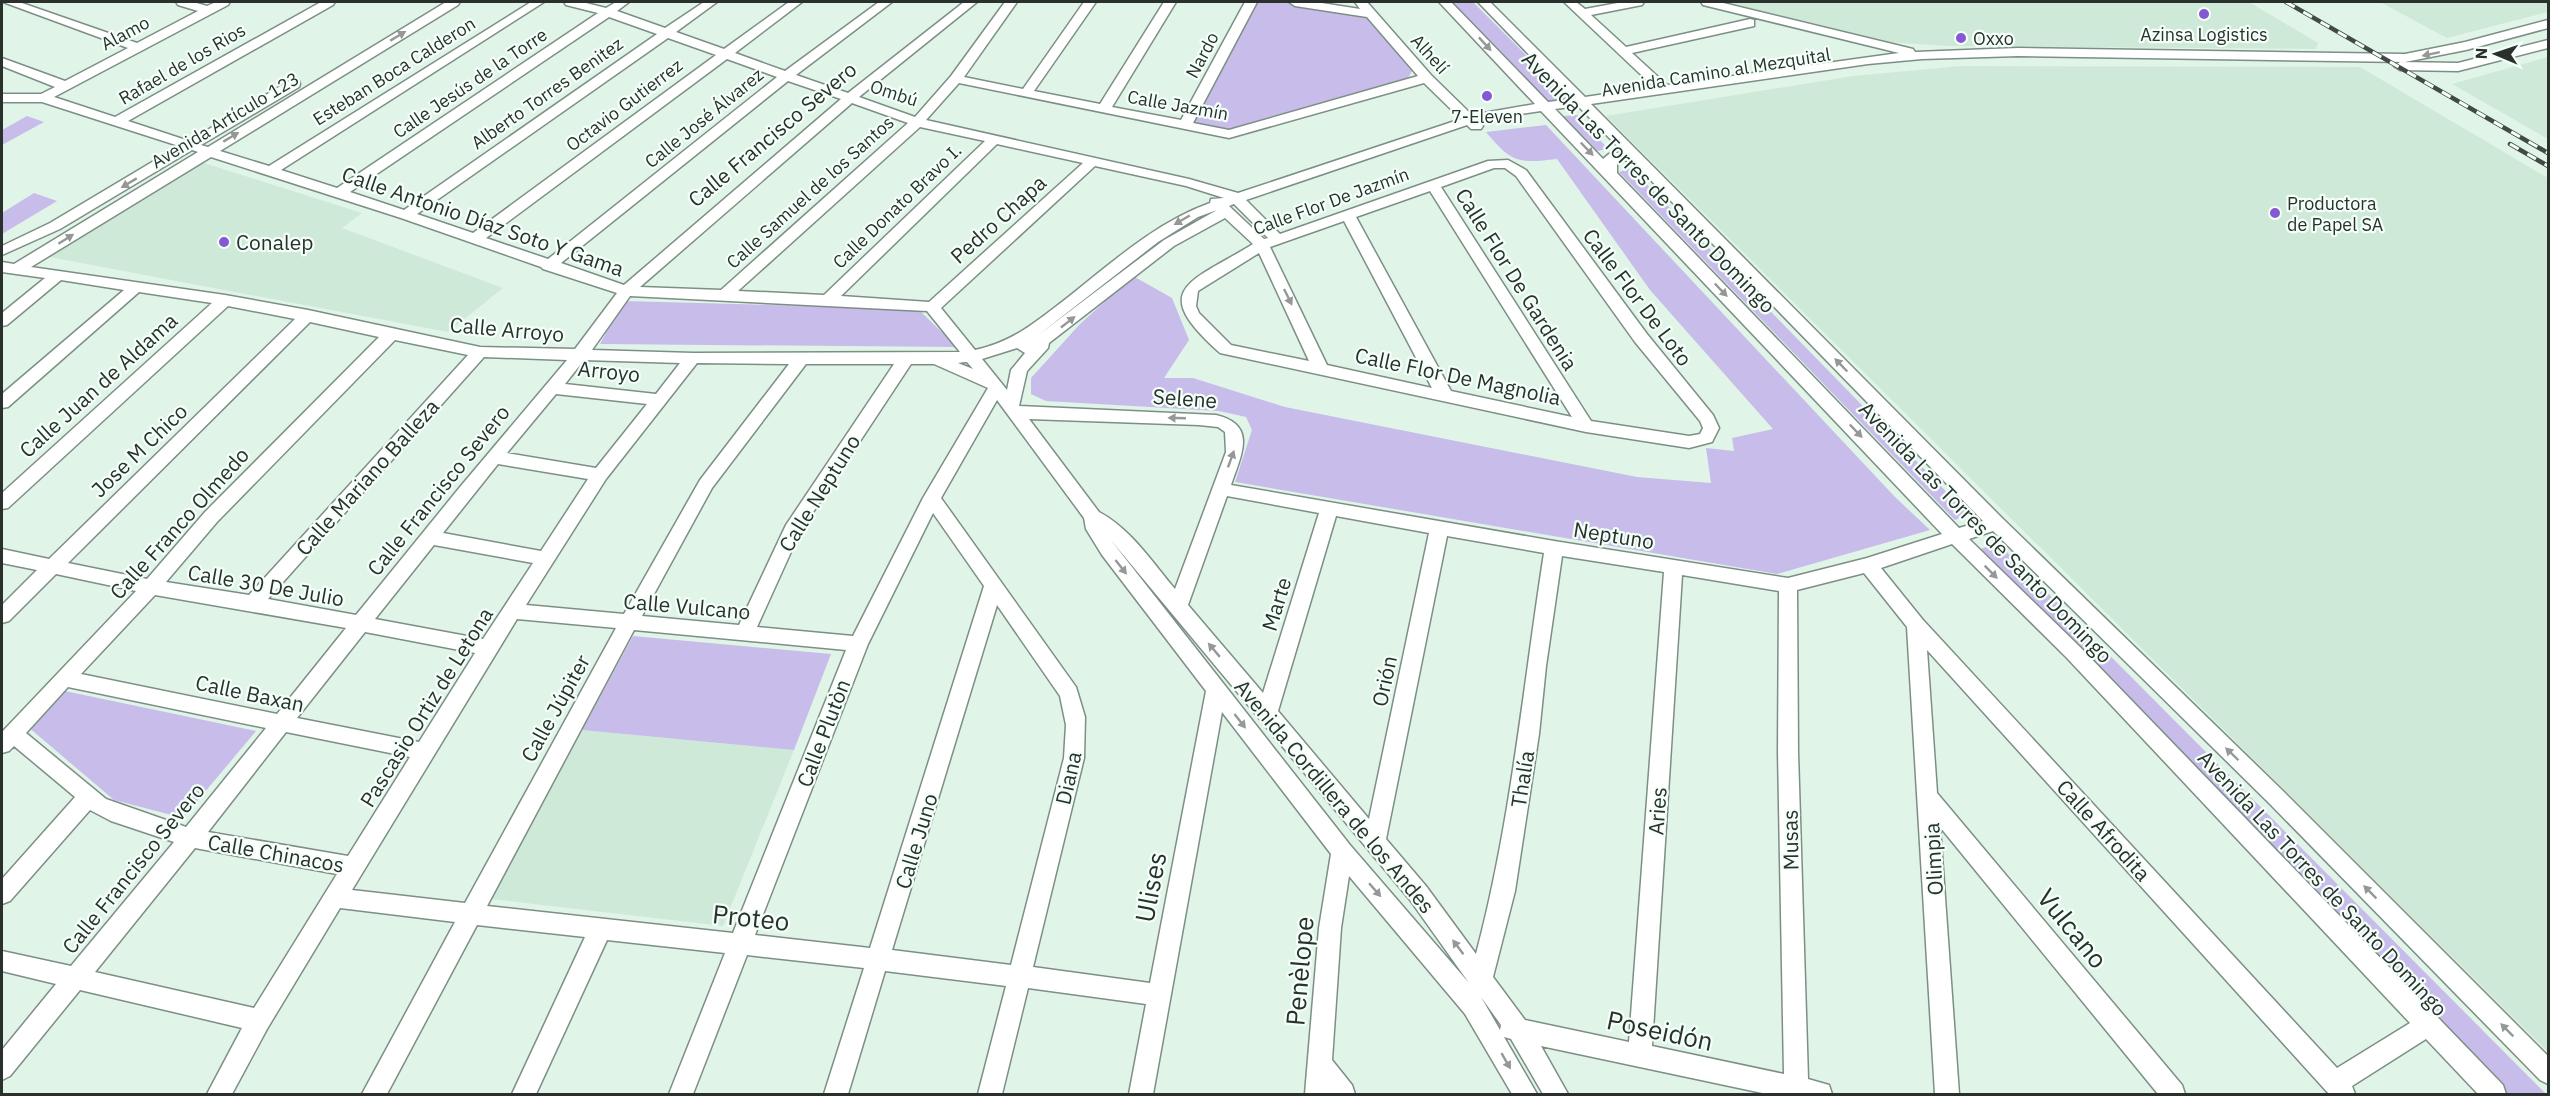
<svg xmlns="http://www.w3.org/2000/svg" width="2550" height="1096" viewBox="0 0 2550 1096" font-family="'IBM Plex Sans',sans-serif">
  <rect width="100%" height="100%" fill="#e0f4e8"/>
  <g fill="#cfe9d9">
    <polygon points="1725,2 2249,2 2318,43 2316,49 1949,46 1885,42"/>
    <polygon points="2380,2 2548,2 2548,12 2447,38"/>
    <polygon points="2548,57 2548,139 2452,84 2459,82"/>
    <polygon points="1961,66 2360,67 2548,178 2548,1052 1606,116 1853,76"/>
    <polygon points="201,162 362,213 342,228 503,288 448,332 44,256"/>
    <polygon points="582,730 794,750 723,926 491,899"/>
  </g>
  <g fill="#c8bcea">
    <polygon points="1253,2 1280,2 1363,16 1368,19 1412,71 1408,78 1235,130 1221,131 1193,125 1191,120"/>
    <polygon points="1452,2 1473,2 1570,99 1543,102"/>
    <polygon points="1578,115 1608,149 1597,151 1563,116"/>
    <polygon points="27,116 44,122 2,145 2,130"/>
    <path d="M1546,125L1894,496L1930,530L1777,574L1235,482L1252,430L1246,417L1219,411L1046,401L1031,394V378L1080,324L1133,276L1172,298L1189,340L1164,378H1193L1285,407L1637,477L1711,483L1706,448L1734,451L1732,438L1773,429L1650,290L1557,159C1518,164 1511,162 1486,132Z"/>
    <polygon points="1631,168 1968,514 1955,520 1619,172"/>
    <polygon points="34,193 57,201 2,234 2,213"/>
    <polygon points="623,301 918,309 957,347 600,344"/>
    <polygon points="1997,542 2546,1094 2502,1094 1981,549"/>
    <polygon points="633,636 831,654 794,750 582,730"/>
    <polygon points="60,690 256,731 183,818 114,800 27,726"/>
  </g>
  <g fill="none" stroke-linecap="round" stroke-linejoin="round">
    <defs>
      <g id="minor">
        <path d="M3,2H19L137,43L198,11L178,5L176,2H193L207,6L216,2H230L228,5L54,97L115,117L321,2H335L333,5L128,121L189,141L289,81H299L300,84L299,87L201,145L208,147L446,2H460L458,5L220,151L269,166L531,2H544L281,170L337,188L598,13L566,5L564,2H582L606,8L616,2H629L617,11L665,28L704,2H717L676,32L724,49L789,2H802L735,53L785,71L879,2H892L796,75L848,93L964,2H977L859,97L915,117L951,76L1005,2H1017L964,77L1023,89L1084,2H1096L1034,91L1100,104L1164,2H1176L1112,107L1181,120L1245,2H1257L1193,123L1229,130L1418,76L1367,17L1295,6L1289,2H1315L1360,9L1355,2H1367L1431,75L1472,115L1535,104L1439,2H1451L1548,102L1572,99L1478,2H1490L1585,97L1654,87L1564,2H1576L1585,9L1623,2H1644L1642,5L1591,15L1626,47L1750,19L1754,20V26L1632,53L1667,85L1899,53L1703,5L1701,2H1719L1913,49L1915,52L2018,48L2405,54L2465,42L2548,20V28L2466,50L2405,62L2018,56L1922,59L1868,64L1591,104L2002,518L2284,792L2548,1056V1084L2540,1080L2270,804L1993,531L1969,539L2080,647L2503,1085L2506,1094H2478L2426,1039L2352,1086L2355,1094H2329L1927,650L1937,793L2182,1085L2185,1094H2158L1940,827L1959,1094H1935L1907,627L1864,573L1797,590L1798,752L1808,1079L1829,1085L1832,1094H1767L1541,1046L1568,1094H1543L1511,1039L1504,1037L1537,1094H1512L1465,1014L1349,876L1341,928L1332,1060L1352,1085L1355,1094H1305L1319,928L1331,854L1222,712L1153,1094H1129L1146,1004L1028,988L1002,1094H978L1006,986L885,971L848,1094H824L864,968L747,955L693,1094H669L725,953L607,940L536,1094H512L585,937L477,925L387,1094H362L455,922L340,908L267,1029L232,1094H207L242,1028L80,990L10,1076L2,1080V1050L56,984L2,971V951L71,966L174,842L111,821L90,810L10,901L2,904V879L75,797L14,746L9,751L2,753V732L136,591L56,574L9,621L2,623V605L37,570L2,563V549L49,559L295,319L228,306L8,508L2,509V493L212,303L139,292L8,407L2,408V394L124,290L61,280L7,325L2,326V313L45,278L2,272V262L14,264L198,152L192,150L60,229L2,255V246L50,223L179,146L42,102H2V94H41L55,87L2,66V58L65,81L128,48ZM609,17L657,34L404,210L350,192ZM668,38L716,55L473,233L417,214ZM727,59L777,77L548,259L486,238ZM788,81L841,99L624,285L561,263ZM959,83L1229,138L1424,83L1461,119L1238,193L1189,179L926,120ZM852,103L908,123L721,290L640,287ZM1578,106L1623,152L1609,154L1603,159L1555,109ZM1541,111L1942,534L1867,558L1788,578L1554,541L1231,485C1241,455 1258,425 1216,415L1019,406L1027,371L1048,348L1049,343L1174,246L1225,218L1253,244C1190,283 1147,288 1220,353L1586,432L1689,448L1712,442L1719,428L1713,415L1647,334L1526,170L1508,160L1488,161L1280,234L1246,200L1467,125L1471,129H1481L1483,126L1479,121L1487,119ZM920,127L985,141L824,295L738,291ZM997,144L1083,163L929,302L841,296ZM211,157L401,218L541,267L543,269L617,293L575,349L480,347L308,310L225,295L31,267ZM1621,160L1632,161L1983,521L1959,528L1617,173V161ZM1095,166L1186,186L1224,198L1211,199L1210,203C1154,223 1108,266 1062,302C1033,324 1012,342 975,350L941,308ZM1494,168H1505L1516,176L1635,342L1700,421L1703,428L1700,434L1689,436L1591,421L1441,187ZM1430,191L1572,417L1451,391L1356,217ZM1234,204L1268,238L1264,239L1229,206ZM1217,210L1164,240L1037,336L1158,242L1198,217ZM1344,221L1432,388L1327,365L1270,247ZM1259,253L1309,361L1231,345L1199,313L1196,306L1198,291ZM630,296L927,311L960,352L693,353L592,350ZM310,322L379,337L205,512L147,579L68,563ZM395,340L468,355L249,595L166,582L217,522ZM1017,348L1025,353L1011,370L1007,390L982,359ZM484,357L567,360L460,487L356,615L268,599ZM584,360L680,363L656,394L565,384ZM965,362H967L973,369L958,363ZM697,363L789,364L700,480L624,614L526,605L606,479ZM806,364H894L786,525L739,625L642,616L712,488ZM911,364H934L988,388L923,498L853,636L757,627L800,532ZM556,394L647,404L596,468L507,453ZM997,400L1084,518L1086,529L1102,555L1206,691L1150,983L1033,967L1084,758L1085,717L1076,687L941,498ZM1029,419L1199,425L1218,427L1225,432L1226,452L1175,589C1152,562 1131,529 1099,512ZM498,464L588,479L541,551L443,533ZM1227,496L1319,513L1263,693L1188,605ZM933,513L984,586L870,948L755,935L868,644ZM1336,516L1429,533L1369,819L1278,711ZM1447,536L1544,553C1523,687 1511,823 1476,954L1426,886L1386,839ZM1110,539L1410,900L1469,983L1350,845ZM1952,544L2066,657L2410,1023L2337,1068L1923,620L1881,568ZM434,545L533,563L483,639L375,619ZM1562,556L1664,572L1629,1042L1525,1020L1493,977L1515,891L1539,734L1546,666ZM1682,575L1779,591L1778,752L1784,1074L1652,1046ZM155,595L346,628L277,714L81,674ZM997,605L1060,696L1066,725L1064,758L1011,965L892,950ZM517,619L616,628L465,903L352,890ZM634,630L846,650L733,933L487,906ZM365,632L475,653L419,742L297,718ZM68,687L266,728L186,827L106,799L26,733ZM286,732L410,757L348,856L208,832ZM195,848L337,874L254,1008L95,972ZM1481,997L1501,1025L1500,1030Z"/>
        <polygon points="2548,40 2548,48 2458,71 2400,70 2394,66 2400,62 2458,63"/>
      </g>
    </defs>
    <use href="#minor" stroke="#7d8f85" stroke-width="3"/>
    <use href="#minor" fill="#fff" fill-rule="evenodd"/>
    <defs>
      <g id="rail">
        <polyline points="2286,2 2548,153"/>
        <polyline points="2510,144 2548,166"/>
      </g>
    </defs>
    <use href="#rail" stroke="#424a45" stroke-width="4.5"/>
    <use href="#rail" stroke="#f3fff8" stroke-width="3" stroke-dasharray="10" stroke-linecap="butt"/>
  </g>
  <defs><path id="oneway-solid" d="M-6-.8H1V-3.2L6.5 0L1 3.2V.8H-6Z" transform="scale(1.5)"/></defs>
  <g fill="#949896">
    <use href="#oneway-solid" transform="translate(398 36) rotate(-31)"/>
    <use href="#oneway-solid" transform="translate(1485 44) rotate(47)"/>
    <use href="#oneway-solid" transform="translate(2431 54) rotate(168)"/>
    <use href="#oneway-solid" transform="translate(231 137) rotate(-31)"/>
    <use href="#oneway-solid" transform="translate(1587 149) rotate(46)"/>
    <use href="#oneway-solid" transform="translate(129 183) rotate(149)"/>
    <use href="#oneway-solid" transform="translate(1182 220) rotate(150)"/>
    <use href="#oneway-solid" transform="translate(66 239) rotate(-32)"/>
    <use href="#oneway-solid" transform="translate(1721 290) rotate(46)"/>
    <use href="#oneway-solid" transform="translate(1288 297) rotate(64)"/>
    <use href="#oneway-solid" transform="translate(1068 322) rotate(-38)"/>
    <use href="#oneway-solid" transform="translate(1841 365) rotate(-134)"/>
    <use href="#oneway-solid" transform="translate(1177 418) rotate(-178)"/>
    <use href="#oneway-solid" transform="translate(1856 431) rotate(46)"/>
    <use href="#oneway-solid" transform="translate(1231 459) rotate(-70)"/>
    <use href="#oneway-solid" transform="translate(1121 567) rotate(52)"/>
    <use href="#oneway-solid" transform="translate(1991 572) rotate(45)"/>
    <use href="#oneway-solid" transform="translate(1214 650) rotate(-130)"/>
    <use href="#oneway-solid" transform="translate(1240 721) rotate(52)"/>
    <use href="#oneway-solid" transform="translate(2232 754) rotate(-136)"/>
    <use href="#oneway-solid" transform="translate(1375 890) rotate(49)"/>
    <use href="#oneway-solid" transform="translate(2370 892) rotate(-135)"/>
    <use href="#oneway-solid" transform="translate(1458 947) rotate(-127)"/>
    <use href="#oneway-solid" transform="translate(2507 1030) rotate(-135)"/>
    <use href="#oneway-solid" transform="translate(1506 1061) rotate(60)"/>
  </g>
  <g fill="#8459d3" stroke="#f3fff8" stroke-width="2">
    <circle cx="2204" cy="14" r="6"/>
    <circle cx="1961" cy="38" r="6"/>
    <circle cx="1487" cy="96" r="6"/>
    <circle cx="2275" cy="213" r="6"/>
    <circle cx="224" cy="242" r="6"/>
  </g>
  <g text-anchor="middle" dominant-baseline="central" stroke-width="4.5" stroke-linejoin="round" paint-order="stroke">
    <g font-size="18" fill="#2a312d" stroke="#f3fff8">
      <text transform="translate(125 33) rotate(-28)">Alamo</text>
      <text transform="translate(1430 54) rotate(48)">Alhelí</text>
      <text transform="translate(1202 55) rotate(-62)">Nardo</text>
      <text transform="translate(182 64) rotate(-30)">Rafael de los Rios</text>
      <text transform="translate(394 71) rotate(-32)">Esteban Boca Calderon</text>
      <text transform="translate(1716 72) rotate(-9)">Avenida Camino al Mezquital</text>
      <text transform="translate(470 83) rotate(-34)">Calle Jesús de la Torre</text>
      <text transform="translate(547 93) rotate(-35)">Alberto Torres Benitez</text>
      <text transform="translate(894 93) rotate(18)">Ombú</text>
      <text transform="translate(624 105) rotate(-37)">Octavio Gutierrez</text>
      <text transform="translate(1178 105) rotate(10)">Calle Jazmín</text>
      <text transform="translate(704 118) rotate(-39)">Calle José Álvarez</text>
      <text transform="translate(225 120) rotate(-31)">Avenida Artículo 123</text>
      <text transform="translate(810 192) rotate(-42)">Calle Samuel de los Santos</text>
      <text transform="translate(1331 201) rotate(-20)">Calle Flor De Jazmín</text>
      <text transform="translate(897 206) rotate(-44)">Calle Donato Bravo I.</text>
    </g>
    <g font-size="18" fill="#2a312d" stroke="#f3fff8">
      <text x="2204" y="34">Azinsa Logistics</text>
      <text x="1973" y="38" text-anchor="start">Oxxo</text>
      <text x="1487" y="116">7-Eleven</text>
      <text x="2287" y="203" text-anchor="start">Productora<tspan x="2287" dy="21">de Papel SA</tspan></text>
    </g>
    <g font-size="21" fill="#2a312d" stroke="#f3fff8">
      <text transform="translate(772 134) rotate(-40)">Calle Francisco Severo</text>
      <text transform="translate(1649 182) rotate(46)">Avenida Las Torres de Santo Domingo</text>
      <text transform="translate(998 219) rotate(-42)">Pedro Chapa</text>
      <text transform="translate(483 221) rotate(19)">Calle Antonio Díaz Soto Y Gama</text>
      <text transform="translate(1517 279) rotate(58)">Calle Flor De Gardenia</text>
      <text transform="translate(1638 297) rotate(53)">Calle Flor De Loto</text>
      <text transform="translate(507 329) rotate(5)">Calle Arroyo</text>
      <text transform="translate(609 371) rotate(6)">Arroyo</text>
      <text transform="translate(1458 376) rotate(12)">Calle Flor De Magnolia</text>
      <text transform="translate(98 385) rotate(-42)">Calle Juan de Aldama</text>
      <text transform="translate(1185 398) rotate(4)">Selene</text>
      <text transform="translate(139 450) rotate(-44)">Jose M Chico</text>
      <text transform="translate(367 477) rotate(-48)">Calle Mariano Balleza</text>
      <text transform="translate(438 490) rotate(-51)">Calle Francisco Severo</text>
      <text transform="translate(819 493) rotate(-58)">Calle Neptuno</text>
      <text transform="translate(179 523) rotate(-48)">Calle Franco Olmedo</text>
      <text transform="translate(1986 532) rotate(46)">Avenida Las Torres de Santo Domingo</text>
      <text transform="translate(1614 535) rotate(9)">Neptuno</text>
      <text transform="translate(266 585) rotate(10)">Calle 30 De Julio</text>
      <text transform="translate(1276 604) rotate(-73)">Marte</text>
      <text transform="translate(687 606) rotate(5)">Calle Vulcano</text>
      <text transform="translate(1384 681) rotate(-78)">Orión</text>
      <text transform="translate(250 693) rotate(12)">Calle Baxan</text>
      <text transform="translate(426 707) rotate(-58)">Pascasio Ortiz de Letona</text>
      <text transform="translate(555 708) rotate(-61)">Calle Júpiter</text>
      <text transform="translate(823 733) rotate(-69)">Calle Plutòn</text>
      <text transform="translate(1068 778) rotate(-77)">Diana</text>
      <text transform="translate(1522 779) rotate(-81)">Thalía</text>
      <text transform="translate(1335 796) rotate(50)">Avenida Cordillera de los Andes</text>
      <text transform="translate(1657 811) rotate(-86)">Aries</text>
      <text transform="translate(2104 830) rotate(48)">Calle Afrodita</text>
      <text transform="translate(1790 840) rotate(-91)">Musas</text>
      <text transform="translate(916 841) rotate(-73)">Calle Juno</text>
      <text transform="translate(276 853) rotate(10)">Calle Chinacos</text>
      <text transform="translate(1933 859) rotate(-93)">Olimpia</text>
      <text transform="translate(133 868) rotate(-51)">Calle Francisco Severo</text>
      <text transform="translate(2323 883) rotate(47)">Avenida Las Torres de Santo Domingo</text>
    </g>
    <g font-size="21" fill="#2a312d" stroke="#f3fff8" text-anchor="start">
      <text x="236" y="242">Conalep</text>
    </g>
    <g font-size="26" fill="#2a312d" stroke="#f3fff8">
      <text transform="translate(1150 887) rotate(-79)">Ulises</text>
      <text transform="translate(751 917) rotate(6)">Proteo</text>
      <text transform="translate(2073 928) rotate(51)">Vulcano</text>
      <text transform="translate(1299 971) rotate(-85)">Penèlope</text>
      <text transform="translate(1660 1030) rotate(12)">Poseidón</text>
    </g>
  </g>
  <rect width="2550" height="1096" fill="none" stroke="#2a312d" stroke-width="6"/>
  <g transform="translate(2496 54) rotate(272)" stroke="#f3fff8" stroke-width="4.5" paint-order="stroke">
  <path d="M0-4.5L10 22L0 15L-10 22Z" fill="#2a312d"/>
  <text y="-9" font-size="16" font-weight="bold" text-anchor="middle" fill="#2a312d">N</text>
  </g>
</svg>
